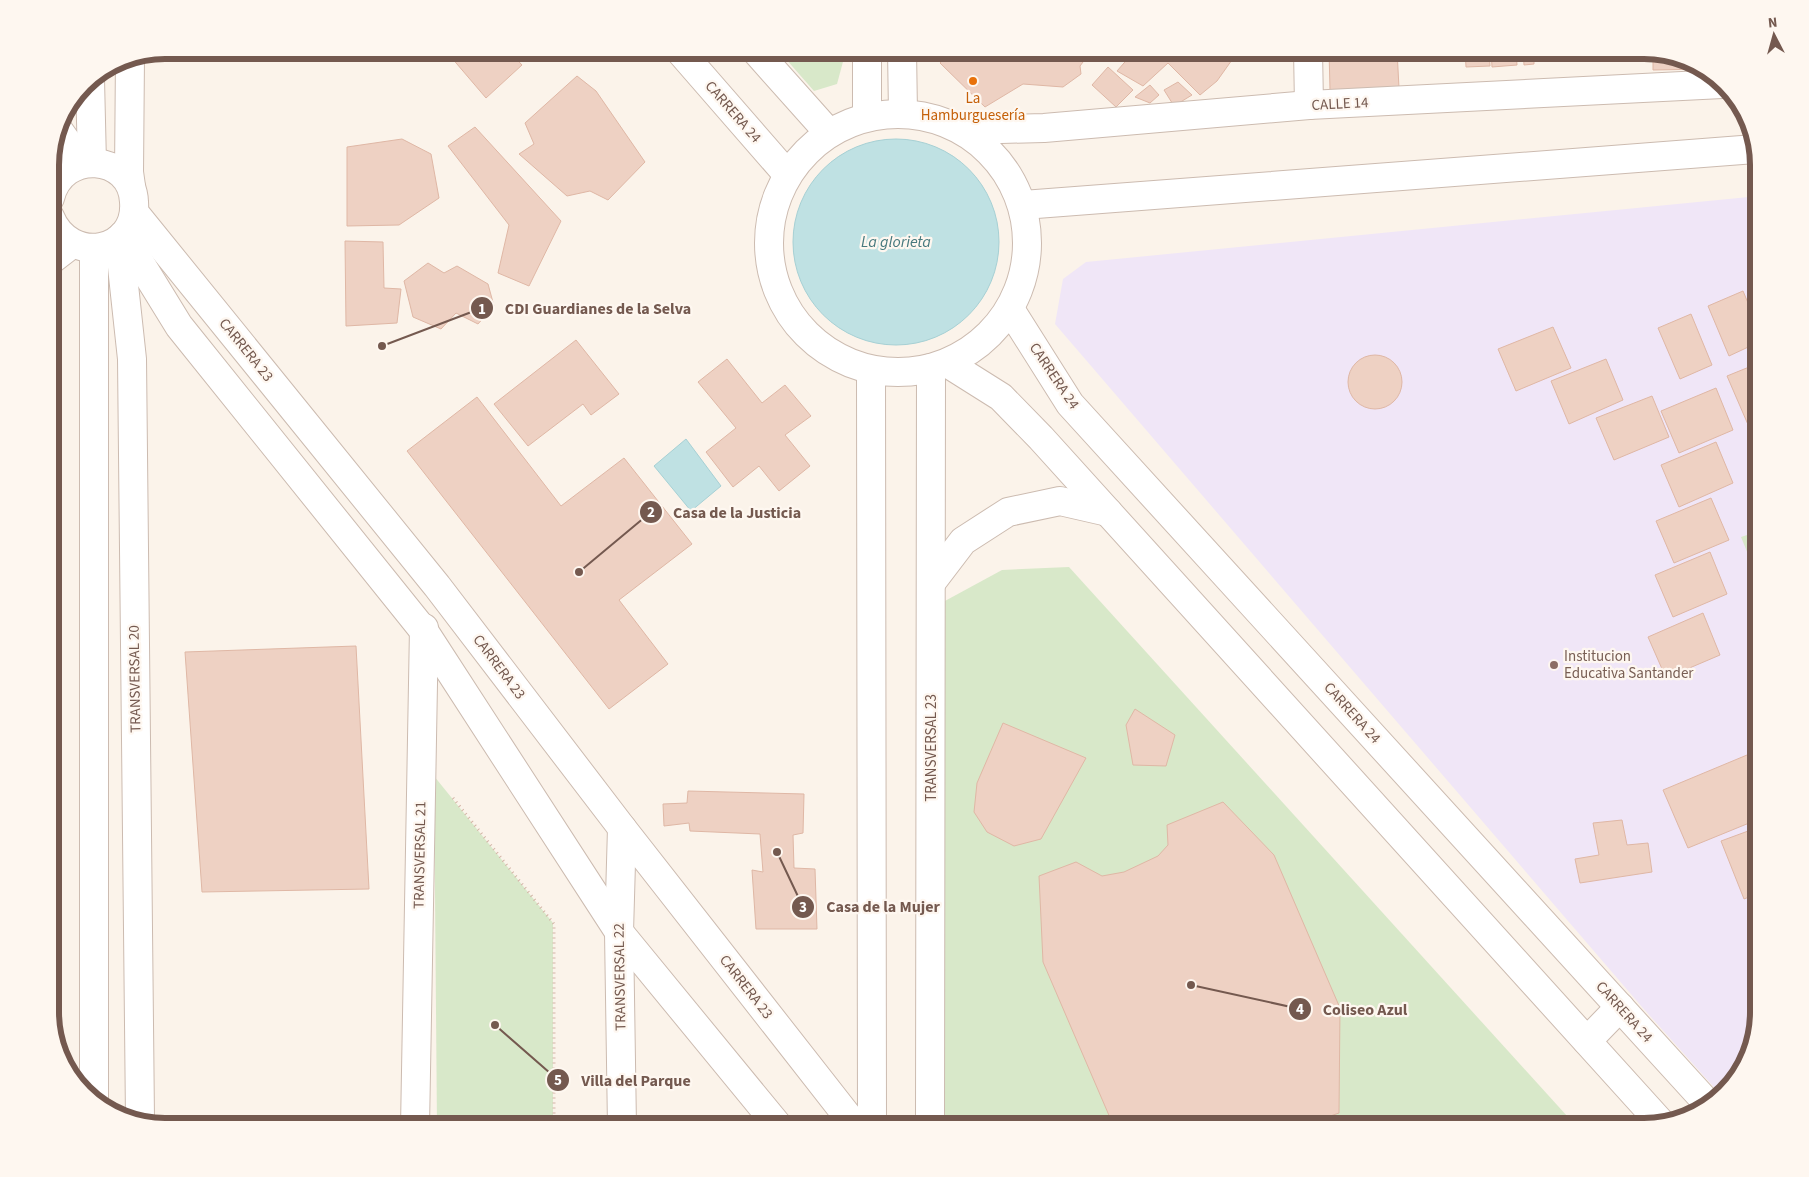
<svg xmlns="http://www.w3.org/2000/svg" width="1809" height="1177" viewBox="0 0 1809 1177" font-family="'Source Sans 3',sans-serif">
  <rect width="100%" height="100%" fill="#fbf3ea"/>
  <polygon fill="#f0e6f7" points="1759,196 1759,1013 1740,1076 1720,1094 1642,1007 1055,324 1063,279 1086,262"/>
  <g fill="#d8e8c9">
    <polygon points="778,50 844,50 844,58 837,84 814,91"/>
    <polygon points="1759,531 1759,581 1741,537"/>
    <polygon points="1069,567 1577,1127 928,1127 932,608 1002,570"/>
    <polygon points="434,776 553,923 553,1127 437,1127"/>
  </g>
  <g fill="#bfe1e3" stroke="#a6d0d4">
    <circle cx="896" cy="242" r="103"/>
    <polygon points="686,439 721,486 691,511 654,466"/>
  </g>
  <g fill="#eed1c3" stroke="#dfb7a5">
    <polygon points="445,50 508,50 522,65 486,98"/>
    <polygon points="952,50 1092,50 1080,66 1081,74 1063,87 1023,84 985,107 940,63"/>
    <polygon points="1125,50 1239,50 1217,81 1200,95 1168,63 1143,86 1117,71 1131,55"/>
    <polygon points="1329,50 1397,50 1399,88 1330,90"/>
    <polygon points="1465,50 1489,50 1490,66 1466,67"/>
    <polygon points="1491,50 1516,50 1517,65 1492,67"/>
    <polygon points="1523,50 1534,50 1534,64 1524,65"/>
    <polygon points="1584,50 1644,50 1645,56 1584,57"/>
    <polygon points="1653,53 1707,69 1653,70"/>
    <polygon points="1108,67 1133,90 1116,107 1092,85"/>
    <polygon points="577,76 596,91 645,162 608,200 590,191 567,196 519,154 534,144 525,123"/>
    <polygon points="1178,82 1192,95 1174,106 1164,90"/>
    <polygon points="1150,85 1159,95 1150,103 1135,97"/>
    <polygon points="475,127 561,221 529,286 498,273 509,225 448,146"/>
    <polygon points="402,139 431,154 439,198 399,225 347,226 347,147"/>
    <polygon points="345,241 383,242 384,288 401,289 397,323 346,326"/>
    <polygon points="428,263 444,273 457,266 488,284 494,306 478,324 456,313 441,329 413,317 404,281"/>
    <polygon points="1743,291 1759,329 1759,342 1729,356 1708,306"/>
    <polygon points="1691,314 1712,365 1680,379 1658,328"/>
    <polygon points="1553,327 1571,368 1516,391 1498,349"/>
    <polygon points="576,340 619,394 591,415 583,404 528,446 494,404"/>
    <circle cx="1375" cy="382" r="27"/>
    <polygon points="727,359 762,403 785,385 811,416 785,435 810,466 779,491 759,466 733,487 706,452 736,428 698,382"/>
    <polygon points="1606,359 1623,400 1569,424 1551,381"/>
    <polygon points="1759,363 1759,450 1727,376"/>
    <polygon points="1716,388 1733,430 1679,453 1661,411"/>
    <polygon points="1652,396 1669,437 1614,460 1596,418"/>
    <polygon points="477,397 561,506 624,458 692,544 619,600 668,664 609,709 407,451"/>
    <polygon points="1716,442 1733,483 1679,507 1661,465"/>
    <polygon points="1711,498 1729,540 1674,563 1656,521"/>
    <polygon points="1710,552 1727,594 1673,617 1655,575"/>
    <polygon points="1703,613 1720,655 1666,678 1648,637"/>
    <polygon points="356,646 369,889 202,892 185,652"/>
    <polygon points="1135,709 1175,735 1166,766 1133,765 1126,725"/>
    <polygon points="1003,723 1086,758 1041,839 1014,846 987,832 974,812 977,783"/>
    <polygon points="1759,750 1759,819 1688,848 1663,790"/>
    <polygon points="688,791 804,794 803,833 793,835 794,868 815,869 817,929 756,929 752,870 763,872 760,834 690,831 689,823 664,826 663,804 687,803"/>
    <polygon points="1223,802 1274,855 1340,1008 1339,1113 1302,1126 1263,1123 1254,1127 1114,1127 1043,962 1039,876 1076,862 1102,876 1124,872 1158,856 1168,845 1167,825"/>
    <polygon points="1622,820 1627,845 1648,843 1652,872 1580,883 1575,859 1599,855 1593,823"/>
    <polygon points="1759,827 1759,893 1744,899 1721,841"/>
  </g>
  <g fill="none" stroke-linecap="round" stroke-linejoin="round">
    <defs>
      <g id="minor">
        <polyline points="679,50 787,174"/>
        <polyline points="755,50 829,133"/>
        <polyline points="902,50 903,113"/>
        <polyline points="1308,50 1309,105"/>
        <polyline points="130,57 129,172 131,186"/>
        <polyline points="90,79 92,163"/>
        <circle cx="898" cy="243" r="129"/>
        <polyline points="867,117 867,50"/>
        <polyline points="57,128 82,163"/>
        <polyline points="959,128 1001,129 1044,128 1309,105 1722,84"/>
        <path d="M50,198C62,148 132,154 134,202C138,253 70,266 50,217"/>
        <polyline points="1023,205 1755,149"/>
        <polyline points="134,212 437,586 622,828 856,1127"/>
        <polyline points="123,235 179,326 424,631 619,932 779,1127"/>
        <polyline points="119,239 132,359 140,1119"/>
        <polyline points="50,261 72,244"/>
        <polyline points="1010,309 1070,404 1709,1105"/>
        <polyline points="947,363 1001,397 1041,438 1661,1123"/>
        <polyline points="871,370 872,1127"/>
        <polyline points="931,583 963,541 1008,512 1060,501 1108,512"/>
        <polyline points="622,828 619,932 622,1127"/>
        <polyline points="1587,1041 1620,1007"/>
        <polyline points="94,1100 94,248"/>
        <polyline points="415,1127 424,628"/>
        <polyline points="930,1127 931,368"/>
      </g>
    </defs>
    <use href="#minor" stroke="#ccbbb0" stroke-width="30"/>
    <polyline stroke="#d3b4a6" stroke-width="3" stroke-dasharray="1 4" stroke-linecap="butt" points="453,798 554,924 554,1127"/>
    <use href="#minor" stroke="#fff" stroke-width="28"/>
  </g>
  <circle fill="#e8710a" stroke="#fef7f0" stroke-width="2" cx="973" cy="81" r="5"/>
  <circle fill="#8d6e63" stroke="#fef7f0" stroke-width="2" cx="1554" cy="665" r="5"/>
  <g text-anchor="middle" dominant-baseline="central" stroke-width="4.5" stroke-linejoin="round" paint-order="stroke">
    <g font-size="15" fill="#c56008" stroke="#fef7f0">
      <text x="973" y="98">La<tspan x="973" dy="17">Hamburguesería</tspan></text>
    </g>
    <g font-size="15" fill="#74594f" stroke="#fef7f0">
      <text transform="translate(1340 104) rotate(-3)">CALLE 14</text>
      <text transform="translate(733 112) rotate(49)">CARRERA 24</text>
      <text transform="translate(246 350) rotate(51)">CARRERA 23</text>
      <text transform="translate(1054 376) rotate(56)">CARRERA 24</text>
      <text transform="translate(499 667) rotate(53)">CARRERA 23</text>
      <text transform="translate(135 679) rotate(-91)">TRANSVERSAL 20</text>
      <text transform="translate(1352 713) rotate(48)">CARRERA 24</text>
      <text transform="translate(931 748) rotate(-90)">TRANSVERSAL 23</text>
      <text transform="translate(420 855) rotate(-89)">TRANSVERSAL 21</text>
      <text transform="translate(620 977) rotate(-91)">TRANSVERSAL 22</text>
      <text transform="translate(746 987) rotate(52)">CARRERA 23</text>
      <text transform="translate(1624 1012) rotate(48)">CARRERA 24</text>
    </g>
    <g font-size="15" fill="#785e54" stroke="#fef7f0" text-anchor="start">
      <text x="1564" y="656">Institucion<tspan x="1564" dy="17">Educativa Santander</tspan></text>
    </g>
    <g font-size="16" font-style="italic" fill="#47797e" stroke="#fef7f0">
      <text x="896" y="242">La glorieta</text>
    </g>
  </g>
  <path d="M0 0H1809V1177H0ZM165 59H1644A106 106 0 0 1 1750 165V1012A106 106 0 0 1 1644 1118H165A106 106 0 0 1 59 1012V165A106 106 0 0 1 165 59Z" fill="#fef7f0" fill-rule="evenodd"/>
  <path fill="none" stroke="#74594f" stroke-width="6" d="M165 59H1644A106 106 0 0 1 1750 165V1012A106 106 0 0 1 1644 1118H165A106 106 0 0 1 59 1012V165A106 106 0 0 1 165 59Z"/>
  <path fill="none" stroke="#74594f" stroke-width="2" d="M382 346L482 308M579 572L651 512M777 852L803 907M1191 985L1300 1009M495 1025L558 1080"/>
  <g fill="#74594f" stroke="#fef7f0" stroke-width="2">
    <circle cx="382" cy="346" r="5"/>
    <circle cx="579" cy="572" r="5"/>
    <circle cx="777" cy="852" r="5"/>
    <circle cx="1191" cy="985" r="5"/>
    <circle cx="495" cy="1025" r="5"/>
    <circle cx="482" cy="308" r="12"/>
    <circle cx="651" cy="512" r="12"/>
    <circle cx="803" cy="907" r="12"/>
    <circle cx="1300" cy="1009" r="12"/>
    <circle cx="558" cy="1080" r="12"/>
  </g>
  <g font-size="15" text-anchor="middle" font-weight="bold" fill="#fff">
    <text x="482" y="314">1</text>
    <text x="651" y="517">2</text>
    <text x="803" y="912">3</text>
    <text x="1300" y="1014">4</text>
    <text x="558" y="1085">5</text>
  </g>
  <g font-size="16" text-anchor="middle" font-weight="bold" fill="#74594f" stroke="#fef7f0" stroke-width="4.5" stroke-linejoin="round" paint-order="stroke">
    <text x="598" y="314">CDI Guardianes de la Selva</text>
    <text x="737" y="518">Casa de la Justicia</text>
    <text x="883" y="912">Casa de la Mujer</text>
    <text x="1365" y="1015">Coliseo Azul</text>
    <text x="636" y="1086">Villa del Parque</text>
  </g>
  <g transform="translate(1774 35) rotate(354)" stroke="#fef7f0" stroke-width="4" paint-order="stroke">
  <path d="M0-4L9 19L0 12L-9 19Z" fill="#74594f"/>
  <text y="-8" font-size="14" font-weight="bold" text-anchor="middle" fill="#74594f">N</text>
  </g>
</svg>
